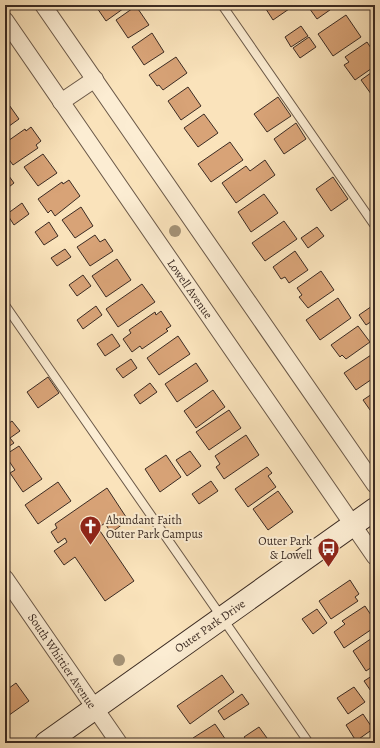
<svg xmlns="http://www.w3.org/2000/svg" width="380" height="748" viewBox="0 0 380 748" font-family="Alegreya,serif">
  <rect width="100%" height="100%" fill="#fae3bb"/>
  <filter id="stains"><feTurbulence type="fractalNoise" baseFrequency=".005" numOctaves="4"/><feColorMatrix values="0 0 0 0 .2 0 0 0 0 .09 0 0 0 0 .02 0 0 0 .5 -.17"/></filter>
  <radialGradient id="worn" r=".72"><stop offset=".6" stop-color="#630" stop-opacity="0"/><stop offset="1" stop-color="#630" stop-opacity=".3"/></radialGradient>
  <g fill="#d8a377" stroke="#3b2b23">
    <polygon points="95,5 126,5 127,6 106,21"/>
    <polygon points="265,5 286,5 289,9 273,20 264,6"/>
    <polygon points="307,5 337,5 317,19"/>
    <polygon points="136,6 149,25 128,38 116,20"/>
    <polygon points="346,15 361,37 333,56 318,34"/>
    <polygon points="301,26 308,36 291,47 285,37"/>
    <polygon points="152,33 164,52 144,65 132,47"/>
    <polygon points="309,37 316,47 300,58 293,48"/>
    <polygon points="367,42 375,54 375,66 355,80 344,65 349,62 345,57"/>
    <polygon points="176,57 187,73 163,90 159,85 157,86 149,75"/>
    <polygon points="375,70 375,97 374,98 361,80"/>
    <polygon points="188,87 201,106 181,120 168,101"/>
    <polygon points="278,97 291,116 267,132 254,114"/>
    <polygon points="7,102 19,119 5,129 5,103"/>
    <polygon points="204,114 218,133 198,147 184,128"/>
    <polygon points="296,123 306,139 284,154 274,139"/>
    <polygon points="31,127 41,141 36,145 38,148 13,165 5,154 5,143 25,129 26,131"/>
    <polygon points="230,142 243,160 211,182 198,164"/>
    <polygon points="43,154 57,173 38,186 24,167"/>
    <polygon points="265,160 275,175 236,203 222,183 246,166 250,171"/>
    <polygon points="6,172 14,183 5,190 5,173"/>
    <polygon points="333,177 348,199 331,211 316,189"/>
    <polygon points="69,180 80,196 55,216 51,210 48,213 38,199 62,182 63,184"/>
    <polygon points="264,194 278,213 251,232 238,212"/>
    <polygon points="22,203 29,214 14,225 7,214"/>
    <polygon points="81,207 93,226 75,238 62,220"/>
    <polygon points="284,221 297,239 265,261 252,243"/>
    <polygon points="49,222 58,236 44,245 35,232"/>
    <polygon points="317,227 324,236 308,248 301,238"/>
    <polygon points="95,235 100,242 105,239 113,251 90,266 77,247"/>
    <polygon points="65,249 71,257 57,266 51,258"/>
    <polygon points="295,251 308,270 289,283 285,277 281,279 273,267"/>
    <polygon points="117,259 131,280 106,297 92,276"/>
    <polygon points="321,271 334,290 308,308 299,297 302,295 297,288"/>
    <polygon points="83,275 91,286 77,296 69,285"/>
    <polygon points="142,284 155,302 118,327 106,309"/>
    <polygon points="338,298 351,318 320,340 306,320"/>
    <polygon points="375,304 375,319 366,325 359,315"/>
    <polygon points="96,306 102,315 83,329 77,320"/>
    <polygon points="161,311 171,326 166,329 168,331 142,349 140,346 132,352 123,339 131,333 129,330 155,312 156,315"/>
    <polygon points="358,326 370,342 346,359 342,355 340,357 331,345"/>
    <polygon points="112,334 120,346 105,356 97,344"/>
    <polygon points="178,336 190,354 159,375 147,358"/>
    <polygon points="374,353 375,377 356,390 344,373"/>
    <polygon points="131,359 137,368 123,378 116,369"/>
    <polygon points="196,363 208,381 177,402 165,384"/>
    <polygon points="48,377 59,393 38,408 27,392"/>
    <polygon points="150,383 157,392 140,404 134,395"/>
    <polygon points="213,390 225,407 196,428 184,411"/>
    <polygon points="375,392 375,417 363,400"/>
    <polygon points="229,410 241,428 209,450 196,432"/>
    <polygon points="12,421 20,431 10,438 14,443 5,449 5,426"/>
    <polygon points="246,435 259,455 224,479 216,467 220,464 215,456"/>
    <polygon points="19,446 42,479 23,492 10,473 15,470 5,455"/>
    <polygon points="190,451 201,466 187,476 176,460"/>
    <polygon points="166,455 181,477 160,492 145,469"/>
    <polygon points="267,467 272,473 268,476 276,487 248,507 235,489"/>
    <polygon points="211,481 218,491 199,504 192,494"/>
    <polygon points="58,482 71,501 38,524 25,505"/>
    <polygon points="107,488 128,520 111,533 105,523 98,528 134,581 105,601 75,557 64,565 54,551 67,542 65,538 58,543 51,532 57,528 55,524"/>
    <polygon points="278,491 293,512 268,530 253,509"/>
    <polygon points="350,580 359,594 355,597 358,601 331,619 319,601"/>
    <polygon points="365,606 375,621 375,627 344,648 334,632 345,624 342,621"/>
    <polygon points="317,609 327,623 313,634 302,619"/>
    <polygon points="375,636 375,665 366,671 353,651"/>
    <polygon points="375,674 375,697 364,681"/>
    <polygon points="222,675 234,692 190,724 177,706"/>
    <polygon points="16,683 29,701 5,718 5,691"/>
    <polygon points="354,687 365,702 348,714 337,698"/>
    <polygon points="242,694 249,704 224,720 218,711"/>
    <polygon points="363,714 373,729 356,741 346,725"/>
    <polygon points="215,724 228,743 197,743 193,738"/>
    <polygon points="259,727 267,738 259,743 249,743 244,737"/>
  </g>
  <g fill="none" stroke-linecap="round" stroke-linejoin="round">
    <defs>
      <g id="lane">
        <polyline points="222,5 375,226"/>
        <polyline points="5,305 309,743"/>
      </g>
      <g id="street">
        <polyline points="43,5 375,485"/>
        <polyline points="5,20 375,557"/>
        <polyline points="61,102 95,79"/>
        <polyline points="5,578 119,743"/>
      </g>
      <polyline id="secondary" points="46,743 375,509"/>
    </defs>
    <use href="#lane" stroke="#6b5949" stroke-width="10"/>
    <use href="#street" stroke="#6b5949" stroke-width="18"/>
    <use href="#secondary" stroke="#3b2b23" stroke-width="24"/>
    <use href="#lane" stroke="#fcedd3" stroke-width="8"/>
    <use href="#street" stroke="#fcedd3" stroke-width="16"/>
    <use href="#secondary" stroke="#fcedd3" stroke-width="22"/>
  </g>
  <g fill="#a49276">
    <circle cx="175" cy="231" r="6"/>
    <circle cx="119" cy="660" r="6"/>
  </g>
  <defs>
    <symbol id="church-pin" viewBox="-11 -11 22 30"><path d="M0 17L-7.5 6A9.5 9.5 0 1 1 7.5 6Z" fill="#8f2418" stroke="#fcedd3"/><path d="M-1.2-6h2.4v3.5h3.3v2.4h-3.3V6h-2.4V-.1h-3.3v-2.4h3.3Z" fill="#fff"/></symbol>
    <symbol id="bus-pin" viewBox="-11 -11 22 30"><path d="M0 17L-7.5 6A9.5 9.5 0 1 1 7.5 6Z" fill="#8f2418" stroke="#fcedd3"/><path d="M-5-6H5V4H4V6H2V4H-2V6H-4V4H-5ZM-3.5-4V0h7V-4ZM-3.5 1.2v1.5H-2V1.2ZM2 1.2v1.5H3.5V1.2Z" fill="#fff"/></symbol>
  </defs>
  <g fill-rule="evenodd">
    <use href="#church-pin" x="78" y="514" width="25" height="34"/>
    <use href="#bus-pin" x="316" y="536" width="25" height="34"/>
  </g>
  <g text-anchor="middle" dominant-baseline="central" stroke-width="4" stroke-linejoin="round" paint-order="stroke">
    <g font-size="12" fill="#3b2b23" stroke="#fcedd3">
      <text transform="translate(190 289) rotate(55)">Lowell Avenue</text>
      <text transform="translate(210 626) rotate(-35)">Outer Park Drive</text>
      <text transform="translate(62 661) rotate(56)">South Whittier Avenue</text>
    </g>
    <g font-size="12" fill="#3b2b23" stroke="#fcedd3" text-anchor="start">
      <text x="106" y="520">Abundant Faith<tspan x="106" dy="14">Outer Park Campus</tspan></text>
      <text x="312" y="541" text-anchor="end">Outer Park<tspan x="312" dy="14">&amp; Lowell</tspan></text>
    </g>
  </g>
  <rect width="380" height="748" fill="none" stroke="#fae3bb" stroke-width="20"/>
  <rect x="6" y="6" width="368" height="736" fill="none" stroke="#3b2b23" stroke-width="2"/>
  <rect x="10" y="10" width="360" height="728" fill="none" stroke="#3b2b23"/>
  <rect width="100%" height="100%" filter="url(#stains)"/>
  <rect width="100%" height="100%" fill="url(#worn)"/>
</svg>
